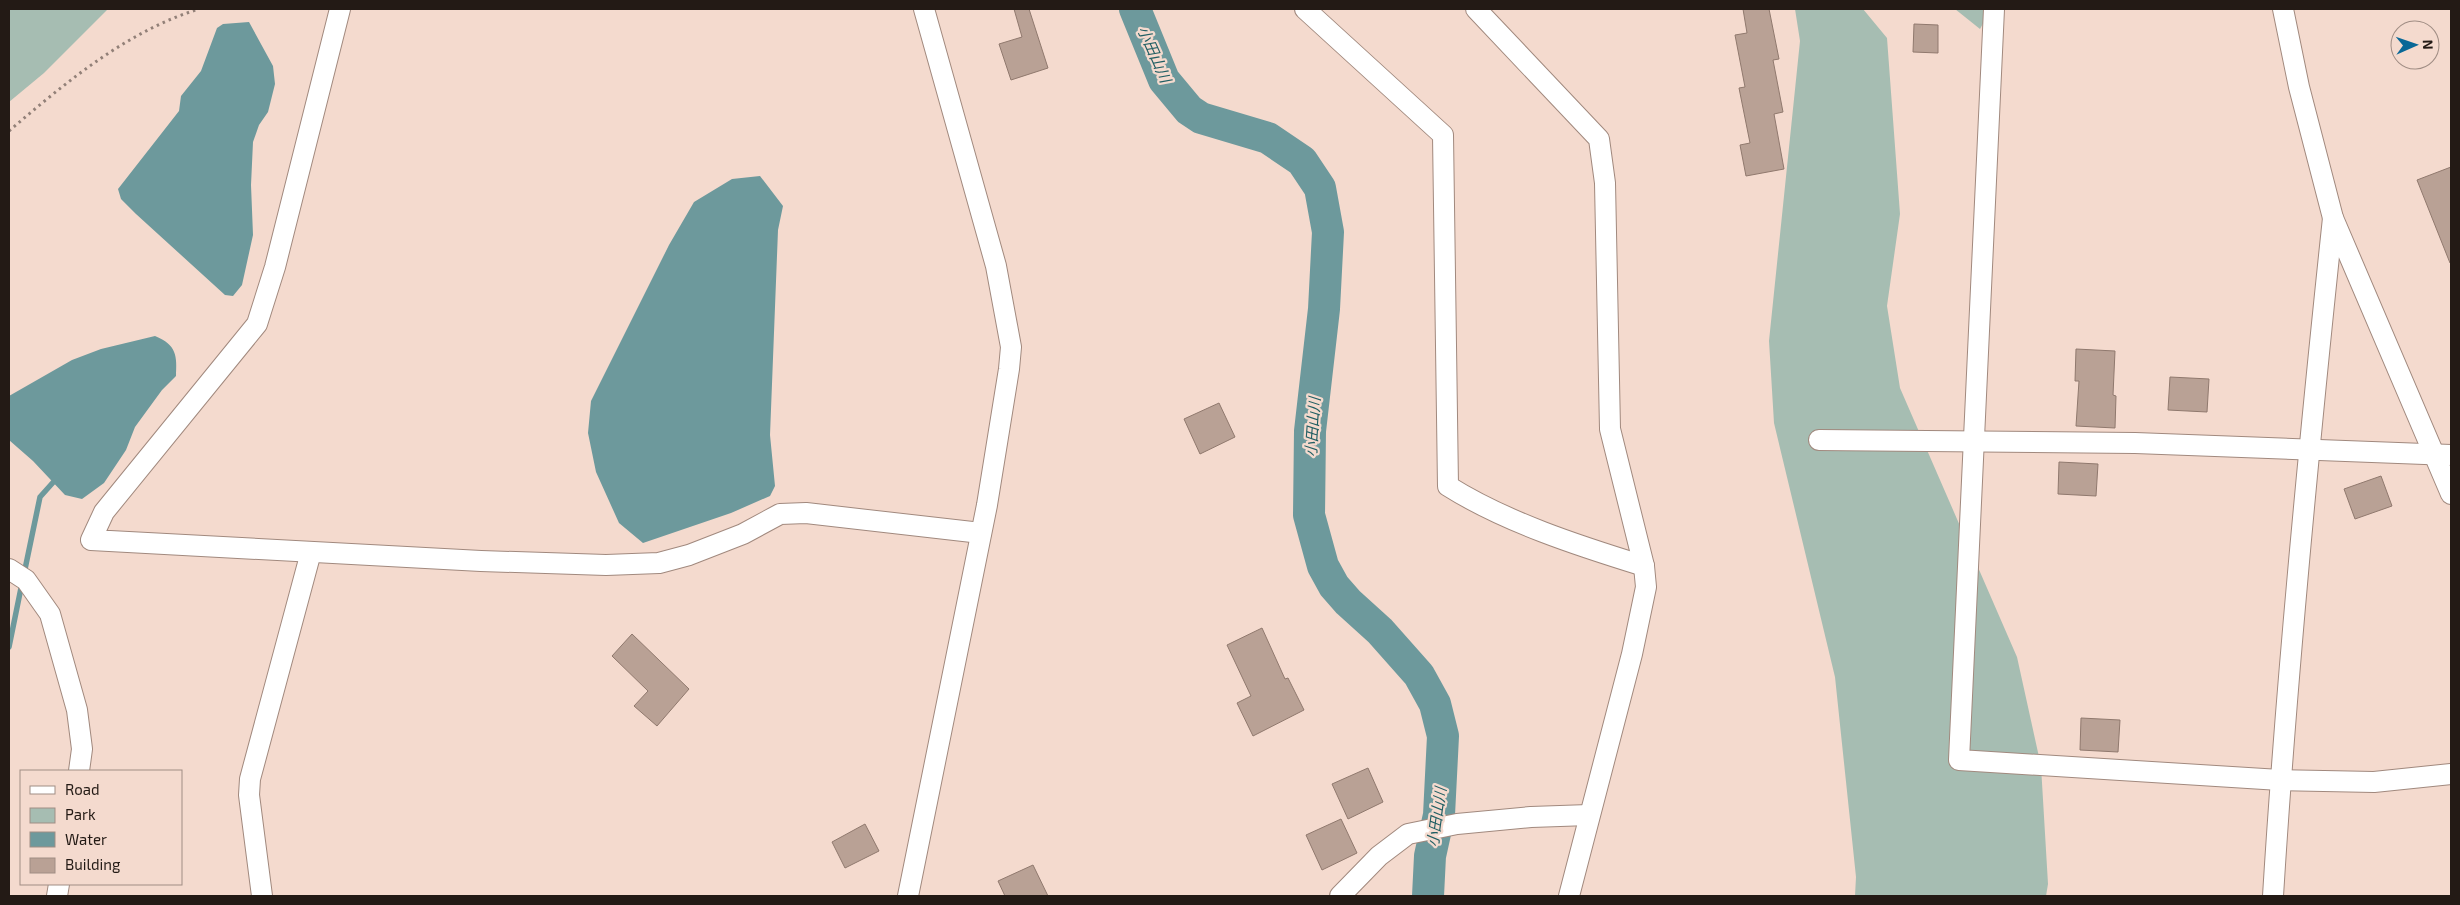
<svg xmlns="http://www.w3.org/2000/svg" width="2460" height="905" viewBox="0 0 2460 905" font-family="'Exo 2','Noto Sans JP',sans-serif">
  <rect width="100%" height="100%" fill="#f4dace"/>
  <g fill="#a6bdb2">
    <polygon points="9,9 108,9 44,73 9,102"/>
    <polygon points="1795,9 1863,9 1887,38 1900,214 1887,306 1900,388 2017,657 2041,766 2048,884 2046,896 1855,896 1856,877 1835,677 1774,423 1769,341 1800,41"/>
    <polygon points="1955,9 1991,9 1980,29"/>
  </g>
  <g fill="#6d999c">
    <polygon points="249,22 273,66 275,84 268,112 259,125 253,142 251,185 253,235 242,285 233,296 225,295 136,214 121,199 118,189 179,111 181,96 201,71 217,28 223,24"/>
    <polygon points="760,176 783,206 778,230 770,435 775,486 770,496 731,513 643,543 619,523 596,472 588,433 591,401 669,245 694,202 732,179"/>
    <path d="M155,336C177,345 177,356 176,376L162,390L135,427L126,450L104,483L82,499L65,495L33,461L9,440V396L72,360L101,349Z"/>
  </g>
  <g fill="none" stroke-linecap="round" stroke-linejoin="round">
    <g stroke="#6d999c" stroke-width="5.5">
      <polyline points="24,574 40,497 57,478"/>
      <polyline points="9,647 22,583"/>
    </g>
    <polyline stroke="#6d999c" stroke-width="32" points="1135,9 1164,80 1189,110 1201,118 1268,138 1302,161 1320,188 1328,232 1324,309 1310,431 1309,515 1323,566 1334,586 1348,602 1380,631 1419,675 1435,704 1443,736 1439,815 1430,856 1428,896"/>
  </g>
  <g fill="#b9a195" stroke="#90796e">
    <polygon points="1014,9 1029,9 1048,68 1011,80 999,44 1022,37"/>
    <polygon points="1743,9 1769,9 1779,59 1773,60 1783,112 1774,114 1784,169 1746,176 1740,145 1750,143 1739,88 1745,87 1735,35 1747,33"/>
    <polygon points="1914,24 1938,25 1938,53 1913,52"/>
    <polygon points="2451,167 2451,263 2450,263 2417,180"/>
    <polygon points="2076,349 2115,351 2113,395 2116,396 2115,428 2076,426 2079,381 2075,381"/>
    <polygon points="2170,377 2209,379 2207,412 2168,410"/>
    <polygon points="1219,403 1235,437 1200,454 1184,419"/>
    <polygon points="2059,462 2098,464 2096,496 2058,494"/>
    <polygon points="2381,476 2392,506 2355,519 2344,489"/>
    <polygon points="1262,628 1285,679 1288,678 1304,710 1253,736 1237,703 1251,696 1227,645"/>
    <polygon points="632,634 689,689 657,726 634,706 648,691 612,656"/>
    <polygon points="2081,718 2120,720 2118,752 2080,750"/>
    <polygon points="1368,768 1383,802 1348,819 1332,784"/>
    <polygon points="1341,819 1357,853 1322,870 1306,835"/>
    <polygon points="865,824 879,851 845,868 832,842"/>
    <polygon points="1033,865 1048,896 1005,896 998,881"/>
  </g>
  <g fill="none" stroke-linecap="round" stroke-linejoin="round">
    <defs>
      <g id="minor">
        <polyline points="340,9 275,267 257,324 104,512 91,540 481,561 606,565 659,563 689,555 743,534 780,514 806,513 981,533"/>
        <path d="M1305,9L1443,135L1448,486C1505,522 1579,546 1644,566"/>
        <polyline points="1476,9 1599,139 1605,183 1610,429 1644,566 1646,587 1632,654 1569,896"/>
        <polyline points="1994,9 1959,760 2280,780 2374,782 2451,774"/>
        <polyline points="2283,9 2299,87 2333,218 2451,494"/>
        <polyline points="1819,440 2135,443 2451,455"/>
        <polyline points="9,569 26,580 50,614 77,710 82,749 79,771"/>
        <polyline points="57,896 59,884"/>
        <polyline points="262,896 249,795 250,779 311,552"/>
        <polyline points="908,896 987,505 1009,369 1011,347 996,266 924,9"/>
        <polyline points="1340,896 1379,856 1408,834 1457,824 1531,817 1589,815"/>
        <path d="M2273,896C2287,669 2309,444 2333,218"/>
      </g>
    </defs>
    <use href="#minor" stroke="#a1897e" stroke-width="22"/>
    <path stroke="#928078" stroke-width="3" stroke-dasharray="2.5 4" stroke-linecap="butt" d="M9,131C65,83 127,31 199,9"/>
    <use href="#minor" stroke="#fff" stroke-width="20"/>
  </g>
  <g text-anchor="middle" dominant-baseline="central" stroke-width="4.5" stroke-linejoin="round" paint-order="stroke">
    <g font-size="15" font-style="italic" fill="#205e63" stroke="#f4dace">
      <text transform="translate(1155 54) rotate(66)">小田山川</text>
      <text transform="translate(1312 427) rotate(-86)">小田山川</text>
      <text transform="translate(1436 817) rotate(-82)">小田山川</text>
    </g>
  </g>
  <rect width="2460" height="905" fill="none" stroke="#231a15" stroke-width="20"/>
  <rect x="20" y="770" width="162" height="115" fill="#f4dace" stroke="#a08d84"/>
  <rect x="30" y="786" width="25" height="8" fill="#ffffff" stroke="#a08d84"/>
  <text x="65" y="795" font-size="15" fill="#231a15">Road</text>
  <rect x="30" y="808" width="25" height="15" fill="#a6bdb2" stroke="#a08d84"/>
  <text x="65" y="820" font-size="15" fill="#231a15">Park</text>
  <rect x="30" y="832" width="25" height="15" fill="#6d999c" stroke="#a08d84"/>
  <text x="65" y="845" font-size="15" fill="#231a15">Water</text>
  <rect x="30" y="858" width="25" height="15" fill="#b9a195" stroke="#a08d84"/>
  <text x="65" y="870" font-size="15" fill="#231a15">Building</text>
  <g transform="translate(2415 45) rotate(88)"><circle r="24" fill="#f4dace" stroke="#a08d84"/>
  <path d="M0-4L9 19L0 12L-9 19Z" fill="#096897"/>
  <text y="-8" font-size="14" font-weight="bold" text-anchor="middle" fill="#231a15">N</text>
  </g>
</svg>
